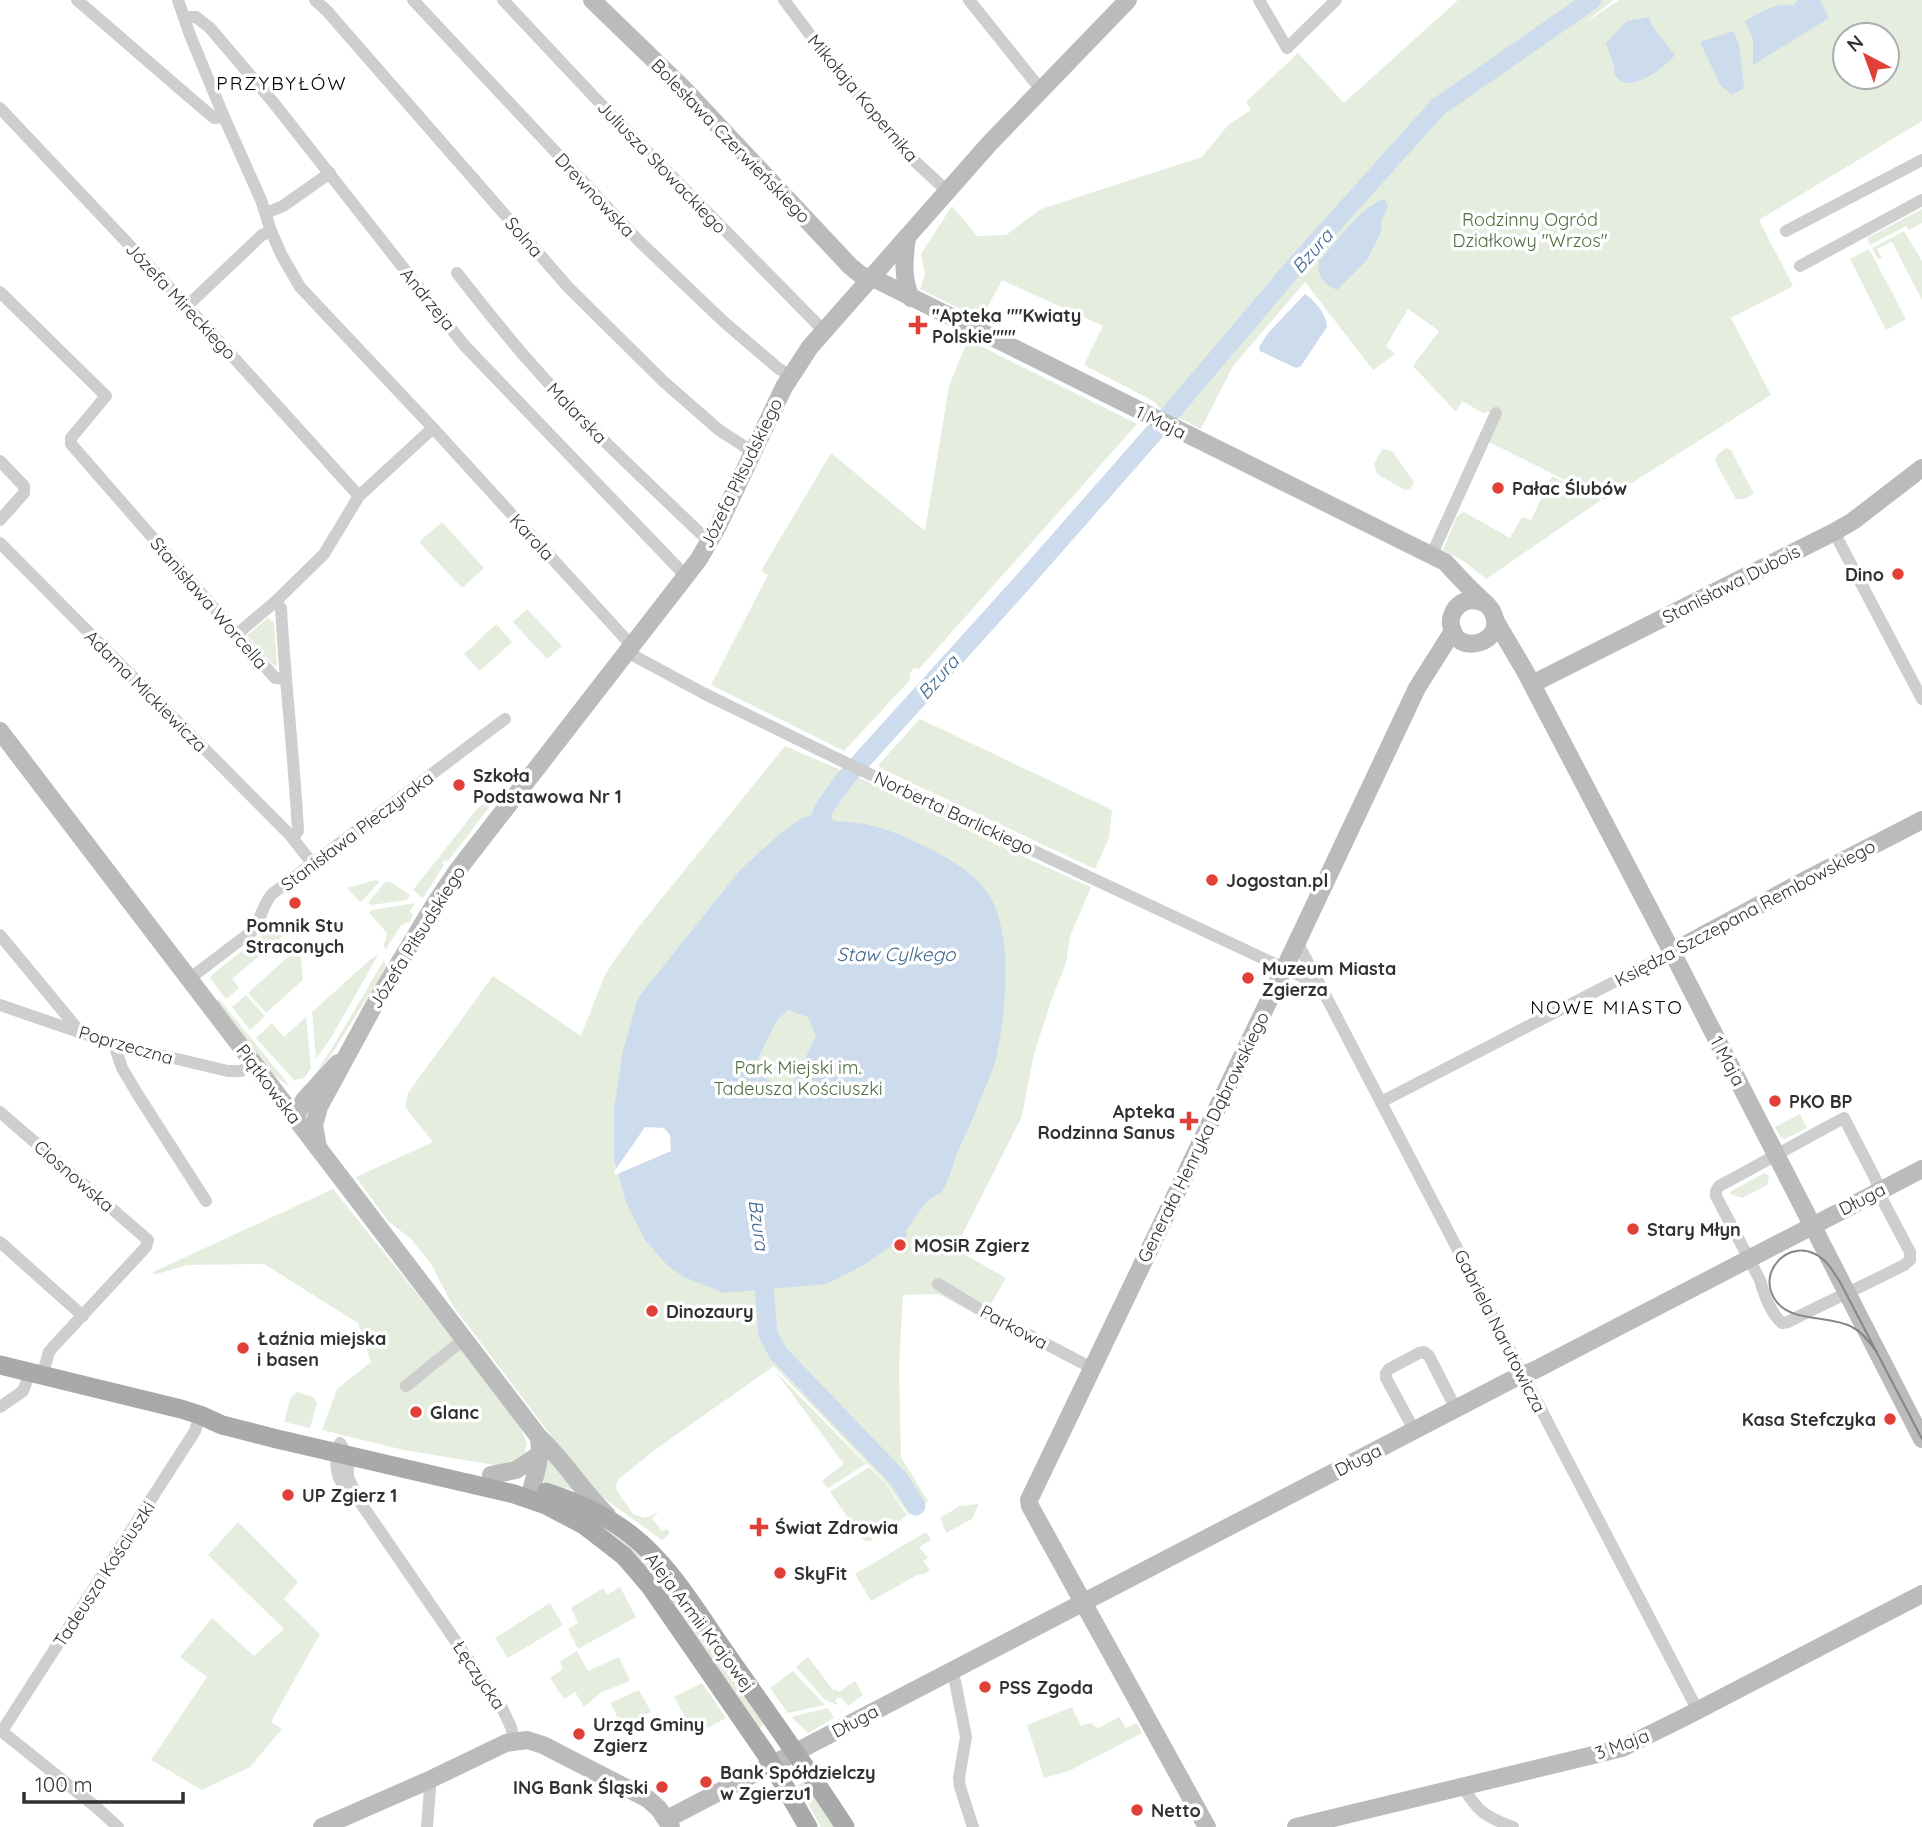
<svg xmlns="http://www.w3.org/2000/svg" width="1922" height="1827" viewBox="0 0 1922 1827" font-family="Quicksand,sans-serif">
  <rect width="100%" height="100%" fill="#fff"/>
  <g fill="#e5eddf" fill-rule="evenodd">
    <path d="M1458,0H1614L1580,26L1619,0H1922V121L1759,220L1793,286L1731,318L1771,395L1605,500L1487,441L1493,411L1483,413L1462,401L1456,412L1413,366L1439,331L1408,309L1386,346L1395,354L1373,370L1305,282L1233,366L1201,429L1161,409L1153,401L1084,365L1103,326L1002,280L987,308L974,316L920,289L925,274L921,254L952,206L977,236L1006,235L1041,209L1202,157L1228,125L1251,110L1246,102L1298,53L1344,103ZM1845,35H1887V77H1845Z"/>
    <polygon points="1922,209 1922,223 1909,230 1906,226 1870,245 1867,238"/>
    <polygon points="1904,231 1922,261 1922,300 1892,242 1877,249 1882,258 1878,259 1872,248"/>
    <polygon points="1869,249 1906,319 1886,330 1850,259"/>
    <polygon points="968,340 1137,424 919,669 914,668 910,673 910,680 844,751 711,685 768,575 761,571 831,453 925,531 949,386"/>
    <polygon points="1726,448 1731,450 1754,494 1744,499 1736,499 1715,461 1718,454"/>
    <polygon points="1382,449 1392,451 1414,482 1410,489 1405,490 1377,474 1374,464"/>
    <polygon points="1552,476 1601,500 1486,579 1465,562 1443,550 1457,516 1464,512 1510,538 1522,517 1531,520"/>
    <polygon points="442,522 484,568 462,588 419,542"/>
    <polygon points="527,609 562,646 547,659 513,622"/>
    <polygon points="268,618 274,622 277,665 275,667 247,635"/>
    <polygon points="496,624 512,642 480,671 464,654"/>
    <polygon points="920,719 1112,810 1109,838 1095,869 880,768 879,764"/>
    <polygon points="785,746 901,796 995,844 1091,887 1070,936 1066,963 1051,1001 1034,1054 1022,1116 955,1249 1006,1278 983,1318 938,1294 903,1295 899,1365 901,1457 928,1501 909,1515 887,1484 774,1366 656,1449 619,1479 616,1485 617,1491 633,1514 645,1518 659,1512 652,1518 662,1531 666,1529 669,1531 669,1534 662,1540 598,1494 580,1474 453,1306 431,1264 411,1239 388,1221 356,1177 433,1142 405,1107 408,1093 493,976 581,1036 604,977 613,962 641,924"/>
    <polygon points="489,793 492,796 493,802 448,861 445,860 442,863 444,865 423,898 413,890 477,809 485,803 482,798"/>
    <polygon points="375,880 380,881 362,901 359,901 347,888"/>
    <polygon points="386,881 392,883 410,895 407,900 371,905 368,903"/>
    <polygon points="415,903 410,912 413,914 410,921 401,925 386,949 384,946 387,933 369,913 372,910"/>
    <polygon points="295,920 298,923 232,979 239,988 226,999 210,978 213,974 279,922 290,922"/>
    <polygon points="300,946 303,980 266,1013 248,993"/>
    <polygon points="378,955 331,1038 316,1059 312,1012 371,959"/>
    <polygon points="384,960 386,967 330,1057 310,1082 335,1043"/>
    <polygon points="246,995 265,1016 250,1030 232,1007"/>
    <path d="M219,999L290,1086C268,1078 232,1021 217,1001Z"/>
    <polygon points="306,1017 311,1068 304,1078 294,1080 256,1038 272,1023 284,1037"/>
    <polygon points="1800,1114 1807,1128 1785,1139 1781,1138 1775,1127"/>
    <polygon points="1765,1173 1769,1176 1767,1185 1742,1198 1730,1194 1731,1191"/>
    <polygon points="333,1189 463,1351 520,1426 527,1444 523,1458 501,1466 404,1450 322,1430 337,1389 371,1362 358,1323 264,1264 187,1265 154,1275 153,1272"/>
    <polygon points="775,1371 866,1464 828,1488 822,1481 844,1464"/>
    <polygon points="297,1392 313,1397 317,1403 310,1428 284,1422 291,1397"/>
    <polygon points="548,1458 576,1491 544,1482 543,1479"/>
    <path d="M869,1467L886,1484L907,1515L895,1524L890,1518L868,1533L873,1540C864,1544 861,1537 856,1531L848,1537L844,1532L853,1525L830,1492Z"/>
    <polygon points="979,1504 972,1519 946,1533 940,1518 960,1506"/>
    <polygon points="570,1506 611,1528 653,1565 766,1723 758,1729"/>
    <polygon points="238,1522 298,1582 284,1599 320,1634 271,1722 282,1729 250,1767 202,1790 151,1760 207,1677 180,1657 212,1618 254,1656 284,1629 208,1555"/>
    <polygon points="926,1532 931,1540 919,1547 928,1558 923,1561 930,1570 924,1574 919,1574 871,1601 855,1574"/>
    <polygon points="620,1587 636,1617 578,1649 568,1629 578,1623 571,1608 603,1588 607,1595"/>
    <polygon points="550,1603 563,1625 508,1658 495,1638"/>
    <polygon points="577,1651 588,1671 619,1657 630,1681 602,1692 584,1707 575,1692 564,1699 550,1678 563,1669 560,1661"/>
    <polygon points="808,1657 833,1690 835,1689 839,1692 855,1681 863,1695 848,1706 841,1697 835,1700 838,1705 825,1700 796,1667"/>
    <polygon points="793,1671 825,1705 788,1713 770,1688"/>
    <polygon points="702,1683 726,1718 695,1735 674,1697"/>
    <polygon points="639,1690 651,1712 645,1715 649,1723 627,1735 610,1703"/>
    <polygon points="1072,1707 1081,1726 1090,1723 1098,1728 1119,1717 1126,1728 1137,1723 1142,1733 1071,1770 1044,1778 1027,1725"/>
    <polygon points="828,1708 834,1718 808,1733 791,1717"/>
    <polygon points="807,1781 836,1827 821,1827 798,1785"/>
  </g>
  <g fill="#ccdcec" fill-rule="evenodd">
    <path d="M1797,0H1820L1829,18L1753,65V40L1745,21C1758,14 1780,0 1792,6L1795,4Z"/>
    <path d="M1649,17L1653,27L1675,55C1665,66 1639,88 1623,82C1620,81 1617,77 1614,74V66L1606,43L1627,21Z"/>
    <polygon points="1733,31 1739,44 1744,88 1732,95 1721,86 1700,42"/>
    <path d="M1385,199L1388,206L1381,222L1382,230L1367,260L1337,290C1324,284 1316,275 1319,261C1332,246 1367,201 1385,199Z"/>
    <path d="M1305,294C1315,300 1327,316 1327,327L1301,366L1296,368L1260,351L1259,347L1268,333Z"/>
    <path d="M818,808H824L834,821C868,822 889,829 920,844C943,855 969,869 985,889C1015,929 1006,1009 997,1055C993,1072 984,1089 978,1105C973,1119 967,1131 961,1144C955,1156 949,1184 940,1193C938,1195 934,1196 931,1198C921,1207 913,1221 905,1232L908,1234L903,1241L899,1238L887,1249L864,1265L827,1284L724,1293L684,1277L667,1265L645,1240L626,1203L614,1159V1109L623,1051L638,998L740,870L781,833L802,818L811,815ZM788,1010L808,1017L816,1036L795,1080L792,1084L781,1086L759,1075L758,1058L777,1020Z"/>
  </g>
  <polygon fill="#fff" points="645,1127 664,1128 670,1135 671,1151 615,1175 614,1172"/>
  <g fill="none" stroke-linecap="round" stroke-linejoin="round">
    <g stroke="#ccdcec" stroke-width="19">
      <polyline points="815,833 824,808 845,779 1022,583 1152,435 1296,265 1438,107 1592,0"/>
      <polyline points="762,1262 768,1334 778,1353 899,1479 916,1506"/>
    </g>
    <g stroke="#cecece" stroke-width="12">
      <polyline points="77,0 194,101 214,118 224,117"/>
      <polyline points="178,0 190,35 224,117 261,200 271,231 281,254 300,287 433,428 632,646"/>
      <polyline points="315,0 327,11 568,287 663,381 719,430 753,452"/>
      <polyline points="413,0 639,241 724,322 779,369 791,375"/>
      <polyline points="503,0 598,101 824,331"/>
      <polyline points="784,0 820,48 906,153 947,191"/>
      <polyline points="969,0 1034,81 1042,88"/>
      <polyline points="1259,0 1287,48 1336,0"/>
      <polyline points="184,17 196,17 210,28 273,102 464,345 680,570 687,575"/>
      <polyline points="0,108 187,306 359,496"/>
      <polyline points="266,213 283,206 330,173"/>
      <polyline points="1786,231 1922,160"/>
      <polyline points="1800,266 1922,200"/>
      <path d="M457,273C482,305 508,338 535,368C587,427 645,480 701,534L710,540"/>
      <polyline points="0,292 106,396 71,438 71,444 275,678 285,679"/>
      <polyline points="187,306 262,235 271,231"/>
      <polyline points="0,461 24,486 24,493 0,520"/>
      <polyline points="1834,532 1922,699"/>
      <polyline points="0,543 290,835 312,863"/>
      <polyline points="1431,556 1496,413"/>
      <polyline points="237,634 275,602"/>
      <polyline points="627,652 705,694 842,761 1320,985 1698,1711"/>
      <path d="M293,838L298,831C294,757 285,683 281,608L275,602L324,554L359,496L433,428"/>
      <polyline points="0,935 81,1033"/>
      <polyline points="1297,942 1320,985"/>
      <path d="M189,979L251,932C261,921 262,905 272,894L505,719"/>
      <polyline points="0,1005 114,1044 228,1071 241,1071 254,1064"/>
      <polyline points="114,1044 122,1068 138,1095 206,1201"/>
      <polyline points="1381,1102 1672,952"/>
      <polyline points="0,1112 148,1240 146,1247 54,1346 49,1352 42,1376"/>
      <path d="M1844,1118L1875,1178L1884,1203L1910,1252V1260L1904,1265C1866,1285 1826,1302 1788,1322L1782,1323C1771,1313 1764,1295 1760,1280L1716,1196V1191L1719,1186C1761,1164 1802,1140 1844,1118Z"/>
      <polyline points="0,1242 83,1316"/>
      <polyline points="938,1284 981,1310 1092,1368"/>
      <polyline points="406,1386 464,1339"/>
      <polyline points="0,1407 23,1391 30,1373"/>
      <polyline points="1414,1430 1386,1378 1386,1373 1389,1369 1419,1353 1424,1352 1429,1356 1456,1409"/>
      <polyline points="340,1443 348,1457 348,1477 360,1502 503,1710 511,1727 514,1741"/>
      <path d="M339,1447C333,1467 337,1478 349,1495"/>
      <polyline points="951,1672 955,1681 966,1737 959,1778 960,1787 973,1827"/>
      <polyline points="0,1730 96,1807 118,1827"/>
      <polyline points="2,1731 195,1431 200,1415"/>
      <path d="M1463,1787C1478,1812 1486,1817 1513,1827"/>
      <polyline points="427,1827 430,1788 427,1781"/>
    </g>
    <g stroke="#bbb" stroke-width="18">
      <path d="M592,0L682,87L850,266L861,275L879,281L1445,562C1456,574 1467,586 1479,597C1484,602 1490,606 1493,613C1507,643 1455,658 1451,625C1450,618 1453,610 1459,605C1466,599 1475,599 1484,603"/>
      <path d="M907,237C904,259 902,278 911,298"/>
      <polyline points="1495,620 1525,671 1672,952 1922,1439"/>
      <polyline points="1532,684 1834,532 1853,521 1922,468"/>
      <path d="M0,731L538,1436C564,1460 582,1491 607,1515"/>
      <polyline points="1672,952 1798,884 1922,820"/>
      <polyline points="295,1118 304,1100 338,1063"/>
      <polyline points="318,1148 314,1125 319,1107 377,1000 436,902 457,871 699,559 718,526 784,387 810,347 989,144 1128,0"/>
      <polyline points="491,1475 516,1470 540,1454"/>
      <path d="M529,1499C533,1481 544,1453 538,1436"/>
      <polyline points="667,1819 1511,1380 1535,1370 1922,1169"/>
      <polyline points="322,1827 427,1781 506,1743 527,1740 543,1745 648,1799 659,1809 671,1827"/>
      <polyline points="1207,1827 1030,1506 1029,1500 1297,942 1417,688 1453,631"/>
      <polyline points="1296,1827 1622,1748 1685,1717 1922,1594"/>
    </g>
    <g stroke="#a9a9a9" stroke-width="19">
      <polyline points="0,1365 181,1409 200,1415 222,1425 277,1439 514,1494 546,1505 584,1525 624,1556 650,1586 766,1754 808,1827"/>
      <path d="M546,1492C576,1502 606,1515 631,1535C671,1566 698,1614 727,1655C767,1712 807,1768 845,1827"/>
    </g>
    <path stroke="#868686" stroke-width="2" d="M1875,1350C1869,1341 1862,1332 1852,1327C1829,1314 1789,1324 1774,1298C1758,1271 1788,1240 1815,1254C1826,1259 1833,1271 1840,1282L1922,1439"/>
  </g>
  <g fill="#e14039" stroke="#fff" stroke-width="2.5">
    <path d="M914.5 314.5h7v7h7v7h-7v7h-7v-7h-7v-7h7z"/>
    <circle cx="1498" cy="488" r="7"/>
    <circle cx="1898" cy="574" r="7"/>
    <circle cx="459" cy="785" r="7"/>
    <circle cx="1212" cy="880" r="7"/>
    <circle cx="295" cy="903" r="7"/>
    <circle cx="1248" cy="978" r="7"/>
    <circle cx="1775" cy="1101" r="7"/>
    <path d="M1185.5 1110.5h7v7h7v7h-7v7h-7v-7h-7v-7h7z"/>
    <circle cx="1633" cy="1229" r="7"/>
    <circle cx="900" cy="1245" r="7"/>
    <circle cx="652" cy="1311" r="7"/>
    <circle cx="243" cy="1348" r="7"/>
    <circle cx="416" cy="1412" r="7"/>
    <circle cx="1890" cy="1419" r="7"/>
    <circle cx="288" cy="1495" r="7"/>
    <path d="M755.5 1516.5h7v7h7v7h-7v7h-7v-7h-7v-7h7z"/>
    <circle cx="780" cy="1573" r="7"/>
    <circle cx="985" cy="1687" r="7"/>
    <circle cx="579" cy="1734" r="7"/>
    <circle cx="706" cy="1782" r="7"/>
    <circle cx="662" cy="1787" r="7"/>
    <circle cx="1137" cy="1810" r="7"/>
  </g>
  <g text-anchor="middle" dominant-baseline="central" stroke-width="7" stroke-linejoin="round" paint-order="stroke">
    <g font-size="18" fill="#313131" stroke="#fff">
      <text transform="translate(863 98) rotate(50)">Mikołaja Kopernika</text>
      <text transform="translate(731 141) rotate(46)">Bolesława Czerwieńskiego</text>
      <text transform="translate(662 167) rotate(46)">Juliusza Słowackiego</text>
      <text transform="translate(595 195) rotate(47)">Drewnowska</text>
      <text transform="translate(524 237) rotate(49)">Solna</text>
      <text transform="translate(428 299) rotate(51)">Andrzeja</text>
      <text transform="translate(181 301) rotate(47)">Józefa Mireckiego</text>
      <text transform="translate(577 413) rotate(46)">Malarska</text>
      <text transform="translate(1161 422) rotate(26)">1 Maja</text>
      <text transform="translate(741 473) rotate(-64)">Józefa Piłsudskiego</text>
      <text transform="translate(532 537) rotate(48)">Karola</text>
      <text transform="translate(1731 584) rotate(-27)">Stanisława Dubois</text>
      <text transform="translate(209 603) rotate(49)">Stanisława Worcella</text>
      <text transform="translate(146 691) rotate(45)">Adama Mickiewicza</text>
      <text transform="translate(954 813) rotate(25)">Norberta Barlickiego</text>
      <text transform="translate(357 831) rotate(-37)">Stanisława Pieczyraka</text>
      <text transform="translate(1745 913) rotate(-28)">Księdza Szczepana Rembowskiego</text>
      <text transform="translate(417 937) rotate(-58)">Józefa Piłsudskiego</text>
      <text transform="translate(126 1045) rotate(16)">Poprzeczna</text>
      <text transform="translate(1728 1061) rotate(62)">1 Maja</text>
      <text transform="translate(269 1084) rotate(53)">Piątkowska</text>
      <text transform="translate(1203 1137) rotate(-64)">Generała Henryka Dąbrowskiego</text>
      <text transform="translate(74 1176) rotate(41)">Ciosnowska</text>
      <text transform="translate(1862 1199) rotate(-27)">Długa</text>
      <text transform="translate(1014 1327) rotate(28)">Parkowa</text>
      <text transform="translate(1500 1331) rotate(63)">Gabriela Narutowicza</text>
      <text transform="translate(1358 1460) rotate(-27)">Długa</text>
      <text transform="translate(104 1574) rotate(-57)">Tadeusza Kościuszki</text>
      <text transform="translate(700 1622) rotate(53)">Aleja Armii Krajowej</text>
      <text transform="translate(479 1675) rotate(56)">Łęczycka</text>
      <text transform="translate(855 1721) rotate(-28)">Długa</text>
      <text transform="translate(1622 1744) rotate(-20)">3 Maja</text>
    </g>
    <g font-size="18" fill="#4f6c3f" stroke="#fff">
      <text x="1530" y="219">Rodzinny Ogród<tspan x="1530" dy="21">Działkowy "Wrzos"</tspan></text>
      <text x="798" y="1067">Park Miejski im.<tspan x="798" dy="21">Tadeusza Kościuszki</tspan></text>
    </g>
    <g font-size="18" font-weight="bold" fill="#313131" stroke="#fff" text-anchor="start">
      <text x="932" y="315">"Apteka ""Kwiaty<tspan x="932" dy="21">Polskie"""</tspan></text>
      <text x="1512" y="488">Pałac Ślubów</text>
      <text x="1884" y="574" text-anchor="end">Dino</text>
      <text x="473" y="775">Szkoła<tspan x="473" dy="21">Podstawowa Nr 1</tspan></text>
      <text x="1226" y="880">Jogostan.pl</text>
      <text x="295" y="925" text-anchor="middle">Pomnik Stu<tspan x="295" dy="21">Straconych</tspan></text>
      <text x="1262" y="968">Muzeum Miasta<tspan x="1262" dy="21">Zgierza</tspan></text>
      <text x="1789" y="1101">PKO BP</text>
      <text x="1175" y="1111" text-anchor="end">Apteka<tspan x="1175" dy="21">Rodzinna Sanus</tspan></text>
      <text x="1647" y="1229">Stary Młyn</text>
      <text x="914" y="1245">MOSiR Zgierz</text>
      <text x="666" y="1311">Dinozaury</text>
      <text x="257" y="1338">Łaźnia miejska<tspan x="257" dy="21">i basen</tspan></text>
      <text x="430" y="1412">Glanc</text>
      <text x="1876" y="1419" text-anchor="end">Kasa Stefczyka</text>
      <text x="302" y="1495">UP Zgierz 1</text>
      <text x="775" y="1527">Świat Zdrowia</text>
      <text x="794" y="1573">SkyFit</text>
      <text x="999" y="1687">PSS Zgoda</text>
      <text x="593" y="1724">Urząd Gminy<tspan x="593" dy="21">Zgierz</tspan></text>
      <text x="720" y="1772">Bank Spółdzielczy<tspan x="720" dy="21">w Zgierzu1</tspan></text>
      <text x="648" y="1787" text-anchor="end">ING Bank Śląski</text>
      <text x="1151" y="1810">Netto</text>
    </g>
    <g font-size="19" letter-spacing="2" fill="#000" stroke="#fff">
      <text x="282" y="83">PRZYBYŁÓW</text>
      <text x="1607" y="1007">NOWE MIASTO</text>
    </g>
    <g font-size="19" font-style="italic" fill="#406991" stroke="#fff">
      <text transform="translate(1312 251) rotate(-49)">Bzura</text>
      <text transform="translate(938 677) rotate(-49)">Bzura</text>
      <text x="896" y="954">Staw Cylkego</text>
      <text transform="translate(759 1225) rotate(82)">Bzura</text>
    </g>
  </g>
  <g transform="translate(1866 56) rotate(319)"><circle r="33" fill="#ffffff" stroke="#adadad" stroke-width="2"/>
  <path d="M0-5L12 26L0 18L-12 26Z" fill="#e14039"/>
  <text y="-10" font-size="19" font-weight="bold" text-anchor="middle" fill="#313131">N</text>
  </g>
  <path d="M24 1792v10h159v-10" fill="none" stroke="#313131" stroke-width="3.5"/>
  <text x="35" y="1792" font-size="21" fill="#313131" stroke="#ffffff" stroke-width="5" paint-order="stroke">100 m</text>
</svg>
